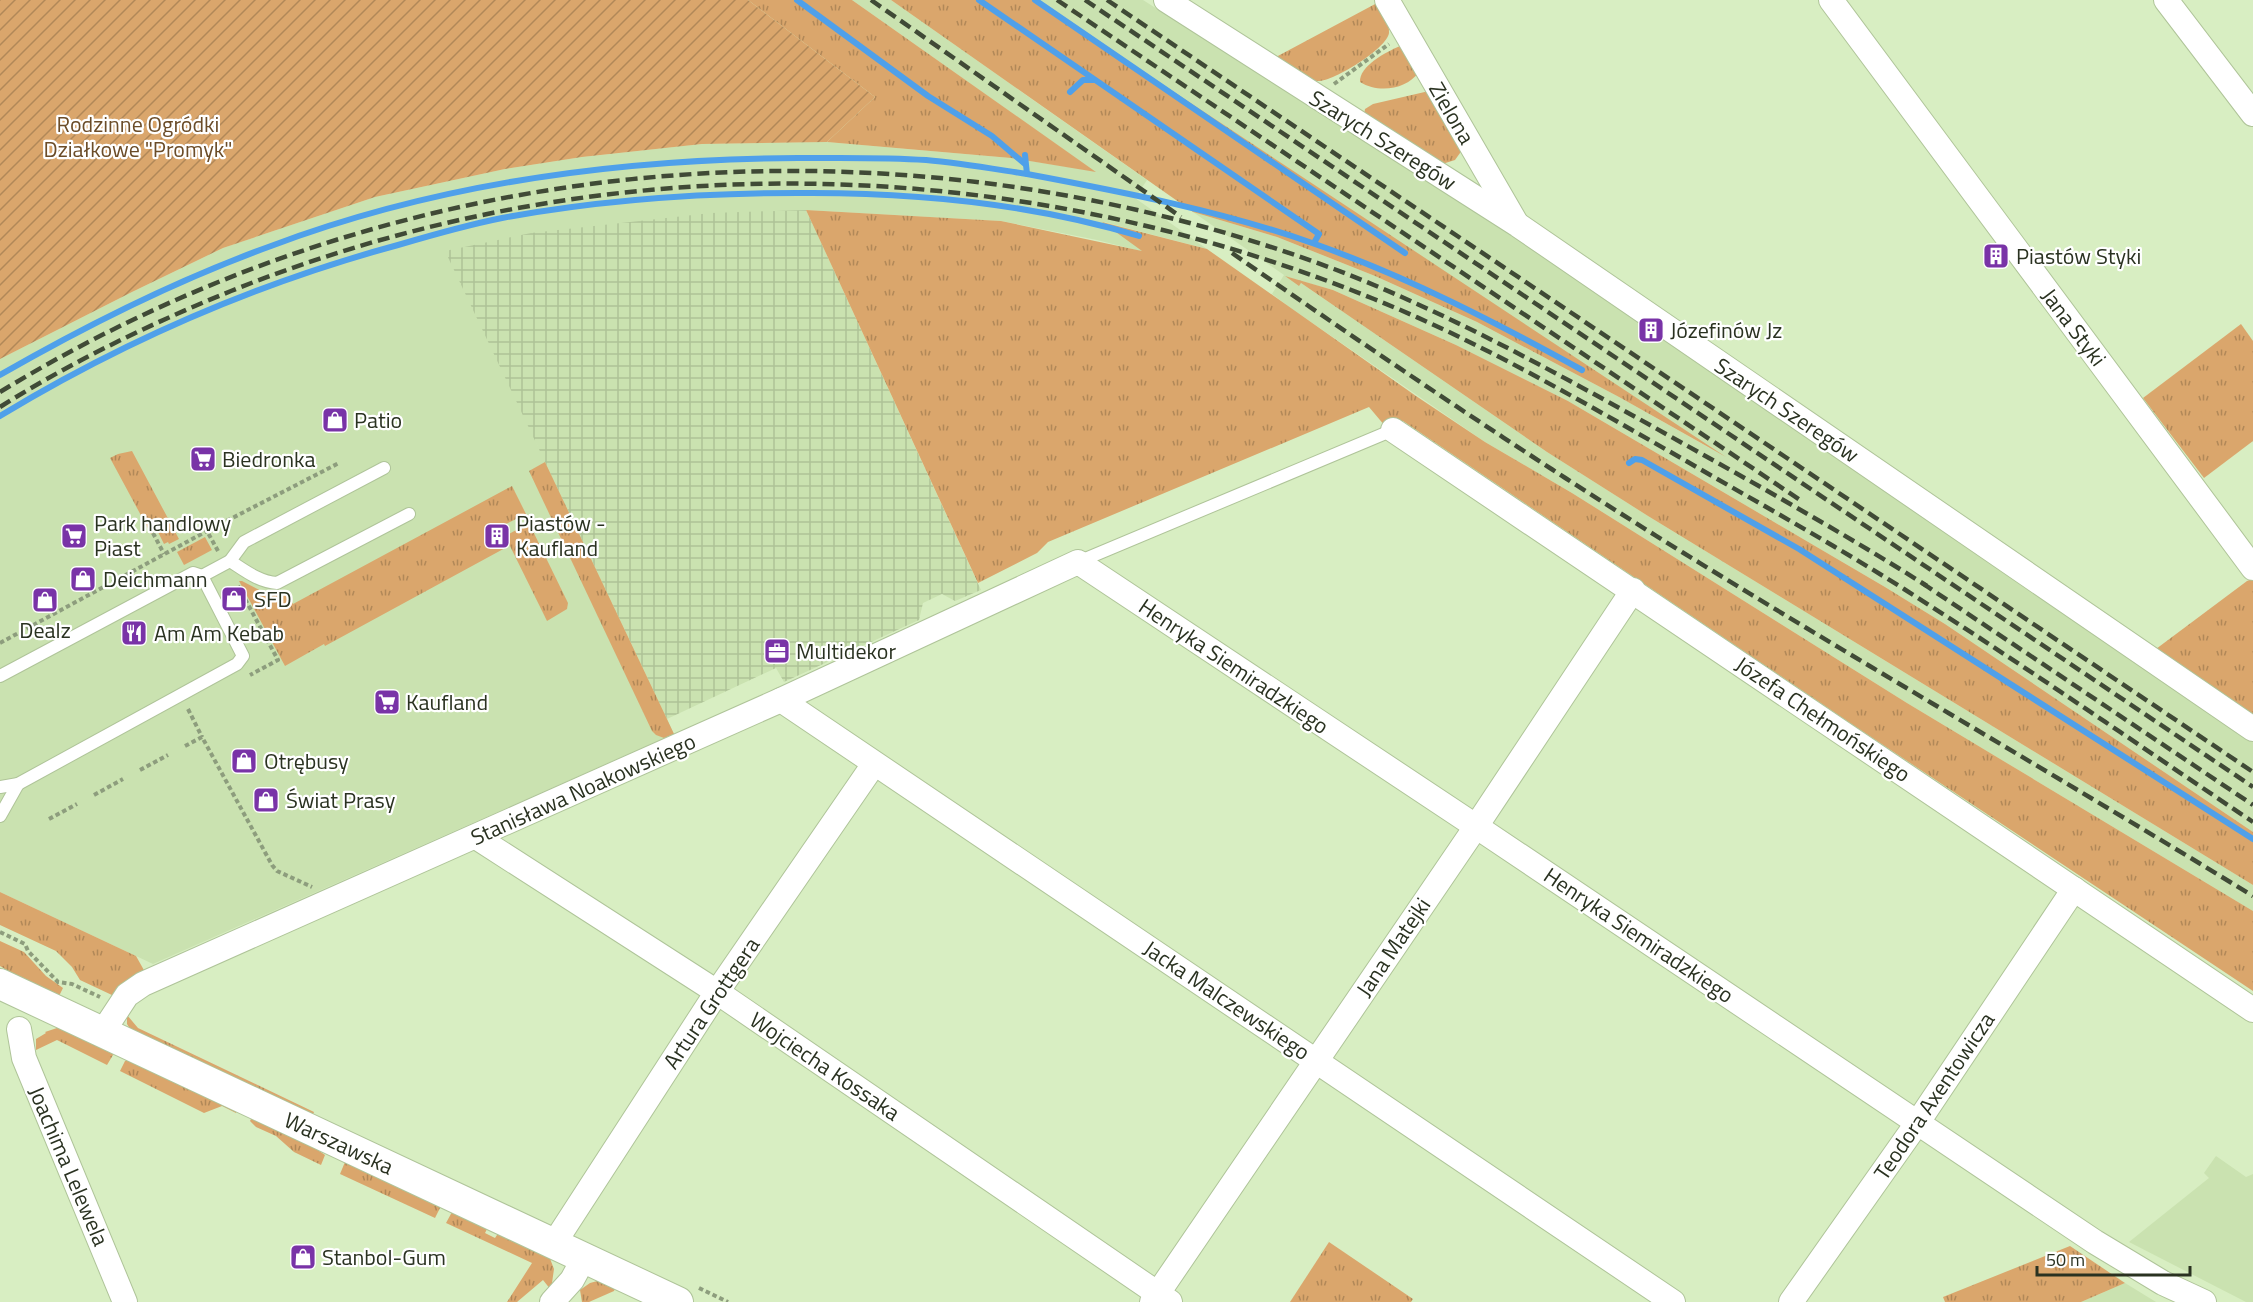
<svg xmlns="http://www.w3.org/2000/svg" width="2253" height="1302" viewBox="0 0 2253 1302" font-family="'Titillium Web',sans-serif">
  <defs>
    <pattern id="industrial-grid" width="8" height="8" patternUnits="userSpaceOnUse" patternTransform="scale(1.5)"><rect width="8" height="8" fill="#cae2b0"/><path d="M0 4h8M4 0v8" fill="none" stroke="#aec297"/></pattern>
    <pattern id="grass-tufts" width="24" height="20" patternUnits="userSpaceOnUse" patternTransform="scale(1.5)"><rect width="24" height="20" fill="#daa66c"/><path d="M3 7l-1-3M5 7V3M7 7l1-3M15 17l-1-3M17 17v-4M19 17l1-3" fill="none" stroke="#b18858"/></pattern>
    <pattern id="garden-furrows" width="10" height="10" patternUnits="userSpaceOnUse" patternTransform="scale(1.5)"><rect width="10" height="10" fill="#daa66c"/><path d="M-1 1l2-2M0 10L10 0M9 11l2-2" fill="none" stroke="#b18858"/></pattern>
  </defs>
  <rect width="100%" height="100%" fill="#d8eec2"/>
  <g fill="#cae2b0">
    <polygon points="852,0 891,0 1147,180 1135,198 1207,249 1104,222 1144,252 1097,240 1001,221 806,210 446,251 674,734 153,964 0,892 0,359 132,292 223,248 375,197 505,169 582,157 702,144 827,142 1011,158 1094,171"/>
    <polygon points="1035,0 1143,0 1622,304 2253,735 2253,832 1945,624 1885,587 1568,401 1456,345 1333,290 1287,277 1299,285 1301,283 1547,452 1648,516 2253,885 2253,911 1907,703 1572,493 1485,442 1292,309 1272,294 1284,275 1193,212 1277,237 1375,276 1477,322 1619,397 1715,451"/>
    <polygon points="2216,1156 2246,1177 2253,1174 2253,1302 2246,1302 2129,1242 2209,1178 2204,1173"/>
    <polygon points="2125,1283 2156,1302 2081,1302"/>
  </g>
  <polygon fill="url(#industrial-grid)" points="806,210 981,590 955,601 942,594 923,603 919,620 784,682 776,668 667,719 445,251 531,233 711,213"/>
  <g fill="url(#grass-tufts)">
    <polygon points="748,0 852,0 1096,172 1011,158 827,142 875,97"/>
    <polygon points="891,0 1035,0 1726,457 1619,397 1477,322 1375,276 1277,237 1193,212"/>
    <path d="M1377,3C1382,11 1390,23 1389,33C1387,49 1331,83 1317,81C1306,79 1286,63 1276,57Z"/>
    <path d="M1400,46L1419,72C1407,89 1379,94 1360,82C1359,66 1386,52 1400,46Z"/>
    <polygon points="1429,91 1465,146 1455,160 1439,165 1364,115 1365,109 1373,104"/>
    <polygon points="806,210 1001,221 1142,251 1102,222 1207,249 1416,396 1485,442 1572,493 1907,703 2253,911 2253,991 1853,725 1403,421 1385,426 1369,407 1048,542 1037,553 978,583"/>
    <polygon points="1285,276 1333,290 1456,345 1568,401 1885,587 1945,624 2253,832 2253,885 1648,516 1547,452 1301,283 1299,286"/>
    <polygon points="2241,324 2253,341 2253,441 2204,478 2143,398"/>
    <polygon points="132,451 179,539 169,544 168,542 164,544 157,530 151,534 110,458 118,454"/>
    <polygon points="545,462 667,719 674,734 664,738 656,735 652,731 529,471"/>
    <polygon points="512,486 526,514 500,527 498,523 485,530 496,549 506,544 507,547 325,646 324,644 285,666 239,581 242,581 271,596 285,591 293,604"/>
    <polygon points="529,523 568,603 567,609 547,621 505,536"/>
    <polygon points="205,537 212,550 184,565 177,552"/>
    <polygon points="2252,579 2253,580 2253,721 2156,649 2247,581"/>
    <polygon points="0,892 136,956 145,972 114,996 80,980 72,967 56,951 0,925"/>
    <polygon points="0,941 24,952 46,976 63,988 57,1000 0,966"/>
    <polygon points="127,1015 138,1028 314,1112 312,1117 132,1032 127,1024"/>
    <polygon points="60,1024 112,1049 113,1055 107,1065 57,1040 36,1050 36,1039 46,1033 45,1032 57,1028"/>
    <polygon points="130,1058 238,1108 236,1113 222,1106 204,1113 120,1071 125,1061"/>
    <polygon points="253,1115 315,1148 325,1155 321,1165 294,1152 276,1136 256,1127 250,1121"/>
    <polygon points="345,1162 441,1206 435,1218 340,1174"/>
    <polygon points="452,1212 488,1227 485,1233 495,1238 499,1232 549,1256 554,1269 551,1290 543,1280 517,1302 507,1302 532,1263 446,1223"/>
    <polygon points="1329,1242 1413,1299 1411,1302 1290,1302"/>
    <polygon points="2070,1246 2125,1283 2081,1302 1945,1302 1943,1297"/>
    <polygon points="601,1280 616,1286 614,1291 589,1302 582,1302 580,1290 590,1283"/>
  </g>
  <polygon fill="url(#garden-furrows)" points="0,0 748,0 875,97 827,142 702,144 582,157 505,169 375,197 223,248 132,292 0,359"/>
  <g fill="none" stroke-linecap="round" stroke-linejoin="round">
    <g stroke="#4fa0ea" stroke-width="6">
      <polyline points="797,0 928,96 992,136 1025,164"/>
      <polyline points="979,0 1319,234 1314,243"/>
      <polyline points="1035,0 1405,253"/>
      <polyline points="1070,92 1083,80 1094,80"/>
      <path d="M1027,174C1123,192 1222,211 1315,244C1408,277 1495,322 1582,370"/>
      <path d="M0,375C87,325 177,280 271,246C438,183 620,159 798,158C840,158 883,157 926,160C960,163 994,169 1027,174L1025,155"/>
      <path d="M0,416C124,341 258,283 398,245C432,235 467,225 502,218C600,200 698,193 798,193C913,192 1029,203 1139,236"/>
      <polyline points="1629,463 1635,459 1642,460 1799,549 2253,839"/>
    </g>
    <defs>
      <g id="service">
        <polyline points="230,561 244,542 384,468"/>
        <polyline points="1078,562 1393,430"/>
        <path d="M202,576L230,561C244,570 259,582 277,583L409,514"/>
        <polyline points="0,676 193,573 202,576 243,656 237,664 18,784 0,787"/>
        <polyline points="0,816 18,784"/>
      </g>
      <g id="minor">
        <polyline points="1166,0 1518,225 2253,729"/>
        <polyline points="1387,0 1515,221"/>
        <polyline points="1831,0 2253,568"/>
        <polyline points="2166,0 2253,114"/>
        <polyline points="1393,430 2253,1010"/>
        <polyline points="781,700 1673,1302"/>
        <polyline points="476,837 717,992 1170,1302"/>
        <polyline points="19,1029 24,1058 125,1302"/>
        <polyline points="102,1033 127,995 143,984 781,700 1078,562 1483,831 2095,1242 2163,1283 2204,1302"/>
        <polyline points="553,1245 717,992 874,764"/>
        <polyline points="552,1302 572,1280 584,1258"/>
        <polyline points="1152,1302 1469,837 1633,590"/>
        <polyline points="1791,1302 1918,1122 2074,889"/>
      </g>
      <polyline id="tertiary" points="0,984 678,1302"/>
    </defs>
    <use href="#service" stroke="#afc499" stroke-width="14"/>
    <use href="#minor" stroke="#afc499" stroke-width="26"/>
    <use href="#tertiary" stroke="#afc499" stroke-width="32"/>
    <g stroke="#8d9d7d" stroke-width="4" stroke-dasharray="4.5 3" stroke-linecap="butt">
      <polyline points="1334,84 1389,44"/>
      <polyline points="153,533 164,554"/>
      <polyline points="218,551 207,531 339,463"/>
      <polyline points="238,586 278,660 250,675"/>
      <polyline points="0,643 207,531"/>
      <polyline points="188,709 202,737"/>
      <polyline points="185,746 202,737 272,865 277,871 312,887"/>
      <polyline points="140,770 168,755"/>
      <polyline points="94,795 123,779"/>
      <polyline points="49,819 77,804"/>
      <polyline points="0,932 25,944 28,951 58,982 72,984 100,997"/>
      <polyline points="699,1288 728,1302"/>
    </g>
    <use href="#service" stroke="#fff" stroke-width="12"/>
    <use href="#minor" stroke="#fff" stroke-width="24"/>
    <use href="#tertiary" stroke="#fff" stroke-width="30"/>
    <g stroke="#404a36" stroke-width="4.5" stroke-dasharray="12 6" stroke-linecap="butt">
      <polyline points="871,0 1181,217"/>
      <polyline points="1057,0 1803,502"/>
      <polyline points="1085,0 2253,787"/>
      <polyline points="1107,0 2253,772"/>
      <path d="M1232,253C1380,356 1529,457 1682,552C1871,669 2064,780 2253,896"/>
      <path d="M0,392C401,147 895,105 1334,269C1444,311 1547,368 1650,425C1743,477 1837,529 1927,586"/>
      <path d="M0,407C73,361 152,323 231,291C600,143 1007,150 1374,299C1481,342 1581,401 1681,458C1755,501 1831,543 1904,589C2022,664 2137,744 2253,822"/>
      <polyline points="1922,583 2253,805"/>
    </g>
  </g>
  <defs>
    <symbol id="building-square" viewBox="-11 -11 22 22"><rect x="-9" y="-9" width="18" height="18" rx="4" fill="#7933a7" stroke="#fff"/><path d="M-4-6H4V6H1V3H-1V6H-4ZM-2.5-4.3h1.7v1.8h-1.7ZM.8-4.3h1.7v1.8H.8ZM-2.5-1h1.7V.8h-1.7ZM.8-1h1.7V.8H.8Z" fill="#fff"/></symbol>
    <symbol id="shop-square" viewBox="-11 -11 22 22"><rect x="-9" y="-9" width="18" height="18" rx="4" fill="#7933a7" stroke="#fff"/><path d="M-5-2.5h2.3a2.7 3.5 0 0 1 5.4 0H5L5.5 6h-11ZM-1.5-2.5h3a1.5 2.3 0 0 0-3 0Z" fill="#fff"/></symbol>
    <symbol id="supermarket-square" viewBox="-11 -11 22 22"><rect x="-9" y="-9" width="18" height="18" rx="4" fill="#7933a7" stroke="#fff"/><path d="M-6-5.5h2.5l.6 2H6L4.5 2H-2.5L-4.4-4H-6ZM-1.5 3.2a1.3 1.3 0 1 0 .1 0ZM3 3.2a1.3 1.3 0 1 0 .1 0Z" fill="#fff"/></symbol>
    <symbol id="restaurant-square" viewBox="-11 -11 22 22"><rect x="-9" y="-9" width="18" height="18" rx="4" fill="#7933a7" stroke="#fff"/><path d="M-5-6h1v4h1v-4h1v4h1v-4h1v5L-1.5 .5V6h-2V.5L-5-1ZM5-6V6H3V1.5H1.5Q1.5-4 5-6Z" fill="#fff"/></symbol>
    <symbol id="office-square" viewBox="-11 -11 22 22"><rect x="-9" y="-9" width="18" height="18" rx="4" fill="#7933a7" stroke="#fff"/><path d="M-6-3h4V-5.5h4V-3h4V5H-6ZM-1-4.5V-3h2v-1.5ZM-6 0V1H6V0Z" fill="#fff"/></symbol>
  </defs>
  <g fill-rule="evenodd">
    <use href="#building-square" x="1981" y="241" width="30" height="30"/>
    <use href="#building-square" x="1636" y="315" width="30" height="30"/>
    <use href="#shop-square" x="320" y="405" width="30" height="30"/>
    <use href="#supermarket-square" x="188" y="444" width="30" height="30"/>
    <use href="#supermarket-square" x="59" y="521" width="30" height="30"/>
    <use href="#building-square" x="482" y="521" width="30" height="30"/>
    <use href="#shop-square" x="68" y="564" width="30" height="30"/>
    <use href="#shop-square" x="219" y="584" width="30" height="30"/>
    <use href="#shop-square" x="30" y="585" width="30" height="30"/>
    <use href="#restaurant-square" x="119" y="618" width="30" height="30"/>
    <use href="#office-square" x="762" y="636" width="30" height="30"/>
    <use href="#supermarket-square" x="372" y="687" width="30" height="30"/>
    <use href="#shop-square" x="229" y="746" width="30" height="30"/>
    <use href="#shop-square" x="251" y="785" width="30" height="30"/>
    <use href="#shop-square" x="288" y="1242" width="30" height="30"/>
  </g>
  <g text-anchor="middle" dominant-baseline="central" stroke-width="4.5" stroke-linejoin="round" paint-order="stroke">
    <g font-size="22" fill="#2a3221" stroke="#fff">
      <text transform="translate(1452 113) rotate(60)">Zielona</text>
      <text transform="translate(1383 140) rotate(32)">Szarych Szeregów</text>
      <text transform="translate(2074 327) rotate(53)">Jana Styki</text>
      <text transform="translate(1787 410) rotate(34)">Szarych Szeregów</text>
      <text transform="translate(1234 666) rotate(34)">Henryka Siemiradzkiego</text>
      <text transform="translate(1823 719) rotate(34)">Józefa Chełmońskiego</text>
      <text transform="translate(583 789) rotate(-24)">Stanisława Noakowskiego</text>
      <text transform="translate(1639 935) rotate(34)">Henryka Siemiradzkiego</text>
      <text transform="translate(1393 947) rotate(-56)">Jana Matejki</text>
      <text transform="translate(1227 1000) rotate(34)">Jacka Malczewskiego</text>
      <text transform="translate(711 1003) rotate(-56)">Artura Grottgera</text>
      <text transform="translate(825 1066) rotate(34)">Wojciecha Kossaka</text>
      <text transform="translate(1934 1096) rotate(-56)">Teodora Axentowicza</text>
      <text transform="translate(339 1143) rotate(25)">Warszawska</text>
      <text transform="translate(69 1166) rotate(67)">Joachima Lelewela</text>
    </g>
    <g font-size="22" fill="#6b4c28" stroke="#fff">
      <text x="138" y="124">Rodzinne Ogródki<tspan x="138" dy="25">Działkowe "Promyk"</tspan></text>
    </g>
    <g font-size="22" fill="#2a3221" stroke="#fff" text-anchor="start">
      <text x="2016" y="256">Piastów Styki</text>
      <text x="1670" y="330">Józefinów Jz</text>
      <text x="354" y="420">Patio</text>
      <text x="222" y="459">Biedronka</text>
      <text x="94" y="523">Park handlowy<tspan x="94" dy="25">Piast</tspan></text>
      <text x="516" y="523">Piastów -<tspan x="516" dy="25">Kaufland</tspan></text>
      <text x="103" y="579">Deichmann</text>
      <text x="254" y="599">SFD</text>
      <text x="45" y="630" text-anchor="middle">Dealz</text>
      <text x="154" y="633">Am Am Kebab</text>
      <text x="796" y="651">Multidekor</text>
      <text x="406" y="702">Kaufland</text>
      <text x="264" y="761">Otrębusy</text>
      <text x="286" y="800">Świat Prasy</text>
      <text x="322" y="1257">Stanbol-Gum</text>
    </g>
  </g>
  <path d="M2037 1266v9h153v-9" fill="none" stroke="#2a3221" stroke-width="3"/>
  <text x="2046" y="1266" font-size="18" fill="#2a3221" stroke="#ffffff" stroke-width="4.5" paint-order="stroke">50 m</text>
</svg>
